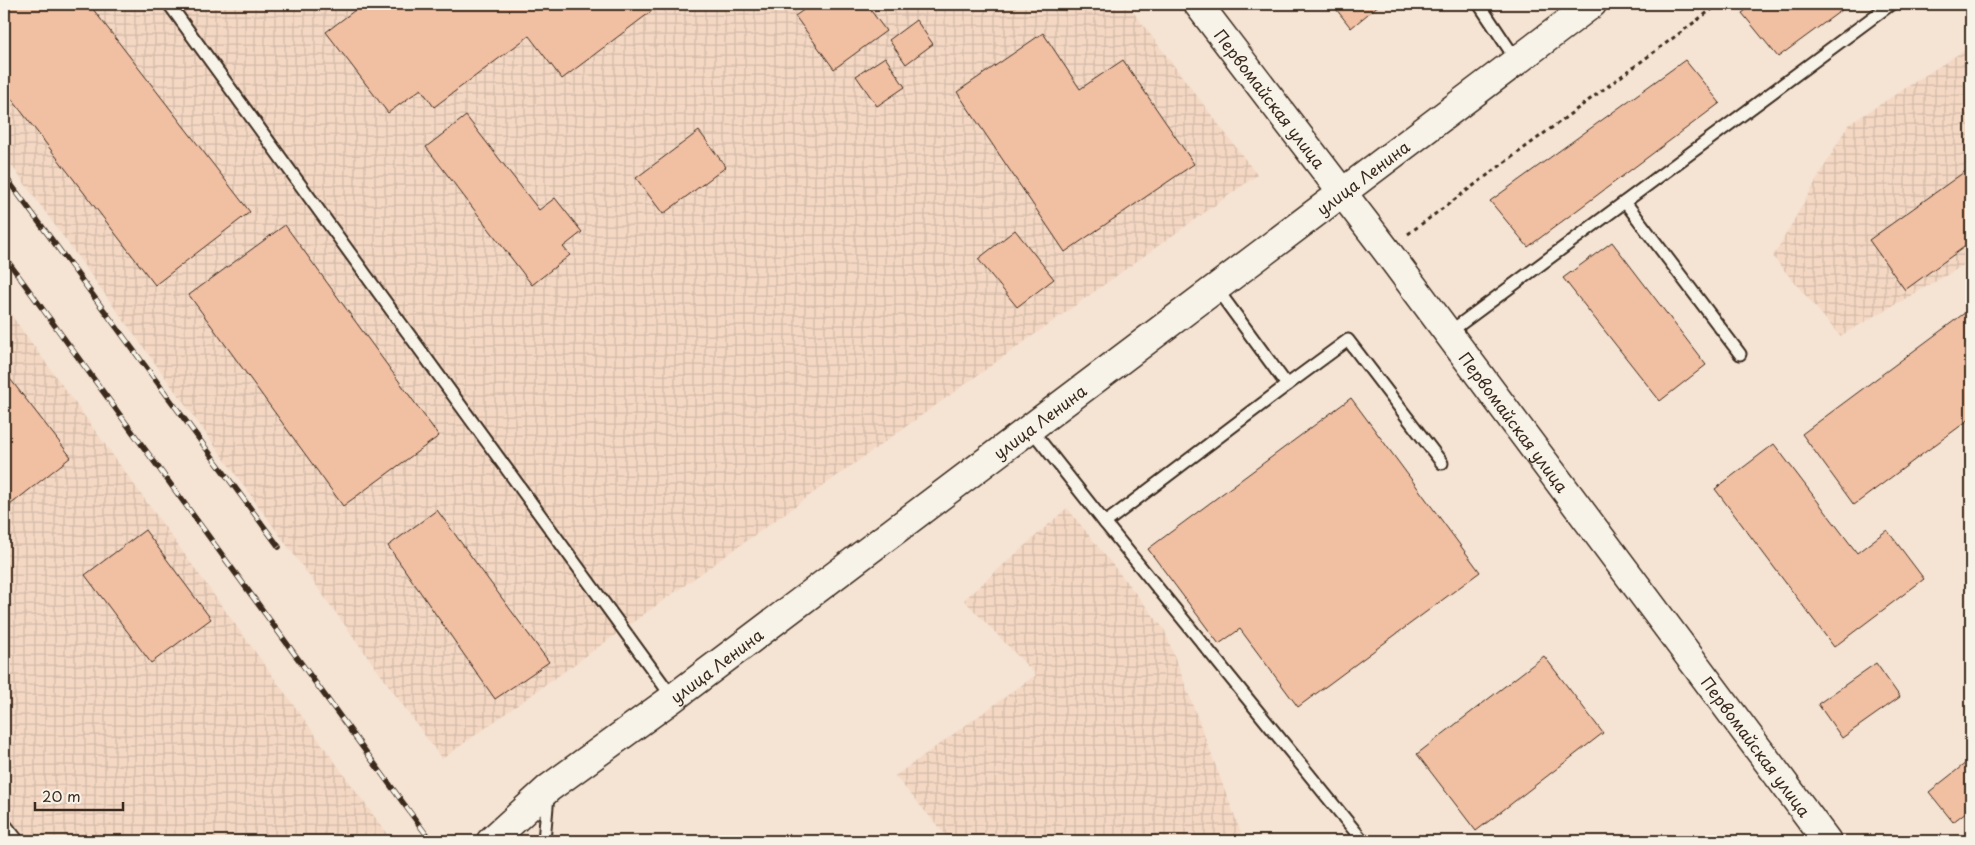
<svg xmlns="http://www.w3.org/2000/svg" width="1975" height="845" viewBox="0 0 1975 845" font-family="'Playpen Sans',sans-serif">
  <defs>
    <pattern id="industrial-grid" width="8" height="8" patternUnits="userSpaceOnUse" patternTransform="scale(1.25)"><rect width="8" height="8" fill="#f4d8c4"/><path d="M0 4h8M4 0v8" fill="none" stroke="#d2baa8"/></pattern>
  </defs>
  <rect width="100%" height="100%" fill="#f5e3d3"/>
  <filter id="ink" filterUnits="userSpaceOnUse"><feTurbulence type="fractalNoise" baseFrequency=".02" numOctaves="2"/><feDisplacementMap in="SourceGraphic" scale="10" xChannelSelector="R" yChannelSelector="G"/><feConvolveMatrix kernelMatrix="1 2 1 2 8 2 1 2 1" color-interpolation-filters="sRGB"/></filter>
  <g filter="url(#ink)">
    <g fill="url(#industrial-grid)">
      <polygon points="4,4 1127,4 1257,175 442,759 4,155"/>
      <polygon points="1971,46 1971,261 1840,336 1773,257 1848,125"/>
      <polygon points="4,305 392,841 4,841"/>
      <polygon points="1067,508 1164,629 1244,841 956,841 949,839 895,776 1036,675 964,600"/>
    </g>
    <g fill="#f1bfa2" stroke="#3b2a1e">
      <polygon points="4,4 89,4 250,212 155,285 4,89"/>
      <polygon points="363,4 661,4 562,79 529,36 434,107 421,89 388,113 326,32"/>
      <polygon points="812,4 866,4 886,31 834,69 795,16"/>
      <polygon points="1332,4 1380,4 1351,28"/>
      <polygon points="1754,4 1850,4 1778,57 1742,13"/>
      <polygon points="916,20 933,44 906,64 889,40"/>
      <polygon points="1043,33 1080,89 1123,60 1194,164 1065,252 957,92"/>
      <polygon points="885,57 905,87 877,106 856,76"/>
      <polygon points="1685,60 1720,103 1528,247 1490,201"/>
      <polygon points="466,116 539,210 555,198 582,232 563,247 570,255 532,285 426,147"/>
      <polygon points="699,131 726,167 663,214 636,178"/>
      <polygon points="1967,170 1971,175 1971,242 1905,290 1869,240"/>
      <polygon points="285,225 439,436 343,506 189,295"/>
      <polygon points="1015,230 1054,279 1017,307 978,259"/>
      <polygon points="1612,242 1706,365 1660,401 1563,278"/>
      <polygon points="1970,309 1971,418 1854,505 1802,434"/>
      <polygon points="7,375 71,457 10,505 4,497 4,378"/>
      <polygon points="1351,398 1480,572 1298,707 1240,629 1219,644 1148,549"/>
      <polygon points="1774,444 1857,553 1887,530 1924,579 1834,647 1715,489"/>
      <polygon points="437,510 549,662 495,699 388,546"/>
      <polygon points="145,530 211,619 151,663 85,575"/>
      <polygon points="1544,656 1603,733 1476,831 1417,754"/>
      <polygon points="1876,663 1900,697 1842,738 1818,704"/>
      <polygon points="1971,759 1971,808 1953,822 1929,792"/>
    </g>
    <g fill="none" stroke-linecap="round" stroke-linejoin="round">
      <defs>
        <g id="lane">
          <polyline points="169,4 673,698"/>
          <polyline points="1479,4 1517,61"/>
          <polyline points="1625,202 1740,354"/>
          <polyline points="1447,334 1891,4"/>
          <polyline points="1287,385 1348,340 1442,463"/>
          <polyline points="1030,428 1105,523 1287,385 1216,288"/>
          <polyline points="1105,523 1363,841"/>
          <polyline points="4,823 18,841"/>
          <polyline points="544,841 548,795"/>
        </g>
        <g id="secondary">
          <path id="s1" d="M1198,4L1386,250L1827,841"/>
          <path id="s2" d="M491,841L549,788L673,698L1592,4"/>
        </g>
      </defs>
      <use href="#lane" stroke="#3b2a1e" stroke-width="15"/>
      <use href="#secondary" stroke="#3b2a1e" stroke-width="31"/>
      <polyline stroke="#3b2a1e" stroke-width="3" stroke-dasharray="4 4" stroke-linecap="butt" points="1408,234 1719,4"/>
      <use href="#lane" stroke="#f7f3e8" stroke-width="11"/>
      <use href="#secondary" stroke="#f7f3e8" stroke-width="28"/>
      <defs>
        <g id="rail">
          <polyline points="4,175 279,547"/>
          <polyline points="4,256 431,841"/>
        </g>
      </defs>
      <use href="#rail" stroke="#3b2a1e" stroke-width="5.5"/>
      <use href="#rail" stroke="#f7f3e8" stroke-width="4" stroke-dasharray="11" stroke-linecap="butt"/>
    </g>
  </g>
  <g text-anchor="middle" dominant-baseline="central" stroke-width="5" stroke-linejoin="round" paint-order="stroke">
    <g font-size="16" fill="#3b2a1e" stroke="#f7f3e8">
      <text stroke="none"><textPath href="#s1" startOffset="119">Первомайская улица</textPath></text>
      <text stroke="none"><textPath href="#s2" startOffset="1096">улица Ленина</textPath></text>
      <text stroke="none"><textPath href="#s2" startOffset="691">улица Ленина</textPath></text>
      <text stroke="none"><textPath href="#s1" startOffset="524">Первомайская улица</textPath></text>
      <text stroke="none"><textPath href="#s2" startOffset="286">улица Ленина</textPath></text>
      <text stroke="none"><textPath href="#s1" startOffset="929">Первомайская улица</textPath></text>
    </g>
  </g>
  <rect width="1975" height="845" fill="none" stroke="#f7f3e8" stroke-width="20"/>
  <rect x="10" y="10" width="1955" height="825" fill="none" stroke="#3b2a1e" stroke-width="2" filter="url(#ink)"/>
  <path d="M35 802v8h88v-8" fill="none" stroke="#3b2a1e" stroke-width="2.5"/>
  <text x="42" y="802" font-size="15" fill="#3b2a1e" stroke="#f7f3e8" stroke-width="4" paint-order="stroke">20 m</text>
</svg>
